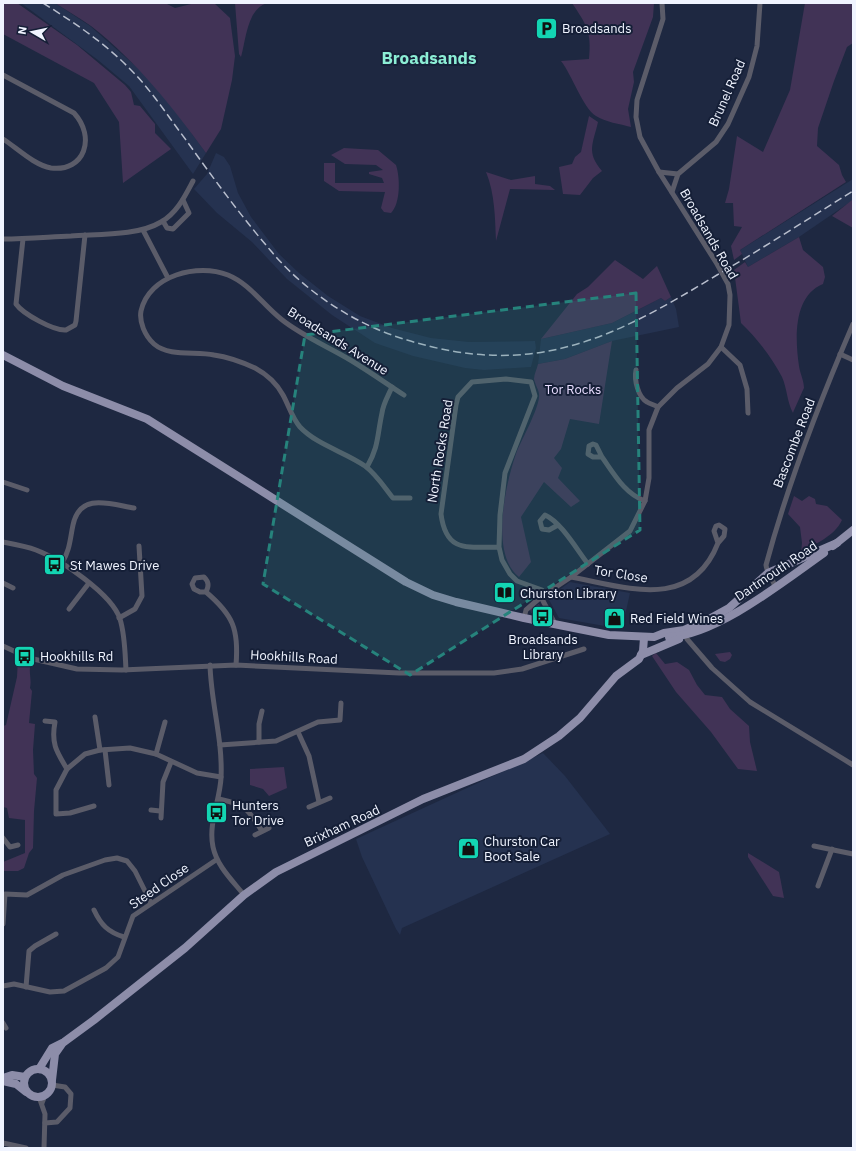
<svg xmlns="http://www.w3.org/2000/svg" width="856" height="1151" viewBox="0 0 856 1151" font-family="'IBM Plex Sans',sans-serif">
  <rect width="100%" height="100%" fill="#1e2841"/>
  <g fill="#253250">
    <polygon points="21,3 55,3 90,26 140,70 168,101 206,153 193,174 129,86 98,60"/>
    <polygon points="216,153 224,157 230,166 238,193 251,217 279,254 299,273 328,296 360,316 392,328 431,338 469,342 535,341 536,348 531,367 484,370 465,368 413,356 375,343 332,315 287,279 252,242 217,213 194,189 207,174"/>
    <polygon points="853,179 853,200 799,237 748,267 740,250"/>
    <polygon points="671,297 676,309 679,327 612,341 565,359 538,364 541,339 612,323 661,298 665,301"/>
    <polygon points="570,582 630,593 622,629 559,618 548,598"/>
    <polygon points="543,753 565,776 610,834 402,928 400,935 396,929 362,857 356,839"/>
  </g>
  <g fill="#413356">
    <polygon points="3,3 17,3 77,45 125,85 131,92 134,105 140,106 155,124 155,133 171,149 123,183 119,122 94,83 3,34"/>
    <path d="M55,3H165L175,8L195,3H214L230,18L235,56L232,80L221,129L206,153C172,106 137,62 91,26C80,18 67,11 55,3Z"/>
    <path d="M235,3H267C247,9 246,40 241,57L239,54Z"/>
    <path d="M572,3H654L653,17L633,72L634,82L628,109L631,127C620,124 605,122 596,116C583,108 572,75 561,61L589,59C592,32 586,24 572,3Z"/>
    <polygon points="805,3 853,3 853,43 847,47 834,81 818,128 817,146 839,165 842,175 846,182 740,250 742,254 734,260 731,246 742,227 734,226 733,203 725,203 729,189 737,136 763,152 790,90"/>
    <path d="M589,116L598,122C593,144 586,152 602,171L593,178L580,195L563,194L559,167L572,164L575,157L581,152Z"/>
    <path d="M344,148L378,150L396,165C400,177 401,203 391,213L384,212L381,208L385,192L339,191L324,181V163H335V183H384L382,178L369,174V172L383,170L376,165L345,164L331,155Z"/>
    <path d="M486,172L511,180L535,176V184L550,186L555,190L510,189L496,241C495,218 495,194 486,172Z"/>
    <polygon points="852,200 853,200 853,228 832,216"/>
    <path d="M799,237L803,250L823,267L825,277L823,284C793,296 795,339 799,366C800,373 804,381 804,388C803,390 795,408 793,413C787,402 787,388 782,377C772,358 757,338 741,323L734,270L745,262L748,267Z"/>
    <polygon points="615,260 643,279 657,266 671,297 665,301 661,298 612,323 541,339 577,294 588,287"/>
    <path d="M612,341L599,424L570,419L561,449L554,458L562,468L558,478L580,501L571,507L544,482L521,517L531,562L519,577C489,554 506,481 517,451C523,437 538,410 539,397C540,391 535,385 534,379C534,374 537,369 538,364L565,359Z"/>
    <path d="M794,496L802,501L809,496L815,499L816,504L827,506L842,520C834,537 815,543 801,553L802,543L800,527L788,514Z"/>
    <polygon points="539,604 547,616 531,613 530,609"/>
    <polygon points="730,652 732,655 730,659 725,662 720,661 715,654"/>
    <polygon points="656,653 665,664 677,662 689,670 697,685 705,695 722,697 730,709 749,726 750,742 757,771 738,769 711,732 676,692 652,656"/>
    <path d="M18,659L31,663C28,672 32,679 30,688L32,691L29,723L35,724L33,750L34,774L37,778L34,811L33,848L29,853L24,868L18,871H3V862L25,853V820L9,818L7,808L3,807V726L6,725L17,677Z"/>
    <polygon points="284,767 287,788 269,796 263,789 250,785 250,769"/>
    <polygon points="748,853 779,872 784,898 773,896 748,857"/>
  </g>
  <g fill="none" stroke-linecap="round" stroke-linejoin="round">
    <g stroke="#5b5c69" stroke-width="5">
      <path d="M3,75L74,113C96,137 85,172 51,168C34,165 17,148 3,139"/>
      <polyline points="659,172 678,174"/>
      <polyline points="672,192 678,174 716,142 728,124 749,77 757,46 760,3"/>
      <polyline points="163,221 167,228 173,229 189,213 183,200"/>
      <polyline points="143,230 168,278"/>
      <path d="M3,239C26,239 48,237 71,236C98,234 138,236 161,222C177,213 185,196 193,181"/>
      <path d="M23,239L16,304C23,314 54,331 66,330L75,325L76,321L85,235"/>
      <polyline points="721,347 740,365 747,389 748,413"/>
      <polyline points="840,354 853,360"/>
      <path d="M636,370C634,380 638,397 647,402C650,404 655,405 658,407"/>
      <path d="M404,395C387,384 370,372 352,361C329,347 302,336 281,319C263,305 250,284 228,275C198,263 149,275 141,311C139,322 145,336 154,344C169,357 196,351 214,355C228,357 242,362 255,368C266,374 277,384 283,395C289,406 292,418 300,427C317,445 345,452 365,466C376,474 385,488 393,498H410"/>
      <path d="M602,457L596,445L593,444L589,446L588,454L593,457H602C614,474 625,494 645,501"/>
      <path d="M367,467C379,446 377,436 382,413C383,404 388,396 392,387"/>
      <polyline points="3,482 27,490"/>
      <path d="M558,525L549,530L542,529L540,521L545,515C561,522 577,550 588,564"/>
      <path d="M3,542C14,544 26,546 36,550C60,559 112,594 120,619C125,635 125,653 126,670"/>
      <path d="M499,547C467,547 446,553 441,514L456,405L458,397L472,382L506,379L531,382L535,396L505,473L500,515L499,547L502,560L510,574L517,581L542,590L545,594"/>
      <path d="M62,563C70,550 70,539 73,525C80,492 110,504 134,508"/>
      <path d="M571,577C626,587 691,612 718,543L714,531L716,526L719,525L725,529L724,536L718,543"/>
      <polyline points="3,583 13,588"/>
      <path d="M775,588C774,579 767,574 766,565C788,483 819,403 853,324"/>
      <path d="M206,592C209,586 209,582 204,577L195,578L192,584L194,589L200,592H206C233,615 239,629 236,665"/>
      <polyline points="69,609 89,583"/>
      <polyline points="119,618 135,609 142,596 139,546"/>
      <polyline points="524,618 526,610 541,597"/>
      <polyline points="555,624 541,597 571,577 630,531 645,501 649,478 649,430 658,407 677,388 708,364 721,347 729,325 730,295 728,284 717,264 659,172 640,137 636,117 637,100 663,19 662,3"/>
      <polyline points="685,632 687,639 712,668 750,702 853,765"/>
      <polyline points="3,646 29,658 77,669 122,670 236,665 399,673 494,673 522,669 584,649"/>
      <path d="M210,665C211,703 223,740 221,778C220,800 208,824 213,847C217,866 232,880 244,895"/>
      <polyline points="95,717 100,750"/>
      <path d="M45,721L55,722C51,743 56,751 67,769L85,754L100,750L130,748L156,754L197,773L221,777"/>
      <polyline points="298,732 309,756 319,802"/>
      <polyline points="259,742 259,724 262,711"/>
      <polyline points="220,745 276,741 318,722 340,720 341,703"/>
      <polyline points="105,750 109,785"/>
      <polyline points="156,754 165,722"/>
      <polyline points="67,769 56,790 56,814 70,813 94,806"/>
      <path d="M219,799C246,805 247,808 262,831"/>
      <polyline points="309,807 330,798"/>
      <polyline points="151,810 160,811"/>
      <polyline points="161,818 163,782 171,762"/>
      <polyline points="255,835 269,828"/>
      <polyline points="3,838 10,847 18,845"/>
      <polyline points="814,846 853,854"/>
      <polyline points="818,886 832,849"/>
      <path d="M94,910C101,925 108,932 124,937"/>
      <polyline points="3,924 5,894 27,895 63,875 105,860 117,858 127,861 135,871 151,903"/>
      <polyline points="3,986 14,984 50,992 64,991 106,968 118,957 133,916 216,860"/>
      <polyline points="26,987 29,951 35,946 56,934"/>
      <polyline points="3,1023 6,1028"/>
      <polyline points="39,1097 45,1114 44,1148"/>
      <polyline points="42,1103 45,1095"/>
      <polyline points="45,1123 57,1122 70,1108 71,1094 65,1087 52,1085"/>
      <polyline points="3,1143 26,1148"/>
    </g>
    <g stroke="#8d8da9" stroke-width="8">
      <polyline points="3,355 63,386 147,419 406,582 433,595 456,602 524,618 609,635 654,637 664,633 684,630 709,619 729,608 768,573 837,543"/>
      <polyline points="833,546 853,530"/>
      <path d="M669,637C717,635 784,581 824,553"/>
      <polyline points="641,655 679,639"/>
      <circle cx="38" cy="1083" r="14"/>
      <polyline points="39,1069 52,1048 64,1042 94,1020 185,948 244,895 276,872 423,799 524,759 559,736 580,718 616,676 639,659 643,651 644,638"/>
      <polyline points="3,1078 12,1075 25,1077"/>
      <polyline points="52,1080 55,1054 62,1044"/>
      <polyline points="3,1081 16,1084 26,1092"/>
    </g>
    <path stroke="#b8becd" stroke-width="1.5" stroke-dasharray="8 4" stroke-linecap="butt" d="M43,3C73,22 102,41 127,66C150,88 167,115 186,140C213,178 241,216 271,251C305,292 356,325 407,340C533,379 612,339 717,275C763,248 808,219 853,191"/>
  </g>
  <path fill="#26837c" fill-opacity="0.2" stroke="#26837c" stroke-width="3" stroke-dasharray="8 5" stroke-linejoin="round" d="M636,293L640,530L410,675L263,584L305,335Z"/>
  <defs>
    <symbol id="parking-square" viewBox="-11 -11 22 22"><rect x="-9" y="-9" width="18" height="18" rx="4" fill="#13d5b3" stroke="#151f37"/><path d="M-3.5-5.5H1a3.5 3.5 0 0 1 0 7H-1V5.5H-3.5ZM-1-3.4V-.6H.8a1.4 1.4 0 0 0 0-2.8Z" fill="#111"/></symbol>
    <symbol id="bus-square" viewBox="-11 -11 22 22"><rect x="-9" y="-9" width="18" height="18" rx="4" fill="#13d5b3" stroke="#151f37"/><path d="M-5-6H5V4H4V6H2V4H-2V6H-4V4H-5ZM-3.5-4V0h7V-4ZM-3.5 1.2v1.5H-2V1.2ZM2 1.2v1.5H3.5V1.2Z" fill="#111"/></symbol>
    <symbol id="library-square" viewBox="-11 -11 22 22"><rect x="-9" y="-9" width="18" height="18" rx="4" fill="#13d5b3" stroke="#151f37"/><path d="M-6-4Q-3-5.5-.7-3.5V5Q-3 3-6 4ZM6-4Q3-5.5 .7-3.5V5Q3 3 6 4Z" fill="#111"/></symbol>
    <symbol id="shop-square" viewBox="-11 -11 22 22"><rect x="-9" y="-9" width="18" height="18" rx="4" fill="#13d5b3" stroke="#151f37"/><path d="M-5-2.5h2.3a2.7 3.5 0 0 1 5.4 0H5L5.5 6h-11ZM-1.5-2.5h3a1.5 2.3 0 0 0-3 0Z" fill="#111"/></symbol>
  </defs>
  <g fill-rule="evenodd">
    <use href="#parking-square" x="534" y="16" width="25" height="25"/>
    <use href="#bus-square" x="42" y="552" width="25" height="25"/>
    <use href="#library-square" x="492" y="580" width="25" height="25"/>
    <use href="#bus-square" x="530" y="604" width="25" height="25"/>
    <use href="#shop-square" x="602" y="606" width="25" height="25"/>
    <use href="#bus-square" x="12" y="644" width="25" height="25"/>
    <use href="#bus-square" x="204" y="800" width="25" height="25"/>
    <use href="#shop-square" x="456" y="836" width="25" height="25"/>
  </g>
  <g text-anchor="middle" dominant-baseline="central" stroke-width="4" stroke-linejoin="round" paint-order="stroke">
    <g font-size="13" fill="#f0f4ff" stroke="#151f37" text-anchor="start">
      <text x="562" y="28">Broadsands</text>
      <text x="70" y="565">St Mawes Drive</text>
      <text x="520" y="593">Churston Library</text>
      <text x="630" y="618">Red Field Wines</text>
      <text x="543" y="639" text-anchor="middle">Broadsands<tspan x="543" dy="15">Library</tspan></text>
      <text x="40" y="656">Hookhills Rd</text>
      <text x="232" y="805">Hunters<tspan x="232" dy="15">Tor Drive</tspan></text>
      <text x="484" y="841">Churston Car<tspan x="484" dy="15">Boot Sale</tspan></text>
    </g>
    <g font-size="13" fill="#f0f4ff" stroke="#151f37">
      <text transform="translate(727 93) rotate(-66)">Brunel Road</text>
      <text transform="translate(709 234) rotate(60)">Broadsands Road</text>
      <text transform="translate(338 341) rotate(32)">Broadsands Avenue</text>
      <text transform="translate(794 443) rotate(-69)">Bascombe Road</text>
      <text transform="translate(440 451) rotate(-81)">North Rocks Road</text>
      <text transform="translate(776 571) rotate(-34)">Dartmouth Road</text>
      <text transform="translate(621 574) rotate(9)">Tor Close</text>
      <text transform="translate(294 657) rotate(3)">Hookhills Road</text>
      <text transform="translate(342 826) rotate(-25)">Brixham Road</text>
      <text transform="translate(159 886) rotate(-35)">Steed Close</text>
    </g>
    <g font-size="13" fill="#e9ddff" stroke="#151f37">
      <text x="573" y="389">Tor Rocks</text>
    </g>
    <g font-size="17" font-weight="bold" fill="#8ceed5" stroke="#151f37">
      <text x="429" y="58">Broadsands</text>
    </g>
  </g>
  <rect width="856" height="1151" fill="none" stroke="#f0f4ff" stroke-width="8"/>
  <g transform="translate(32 32) rotate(279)" stroke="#151f37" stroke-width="3" paint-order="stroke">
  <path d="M0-3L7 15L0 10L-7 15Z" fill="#f0f4ff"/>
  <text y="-6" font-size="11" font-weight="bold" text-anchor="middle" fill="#f0f4ff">N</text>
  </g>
</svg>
